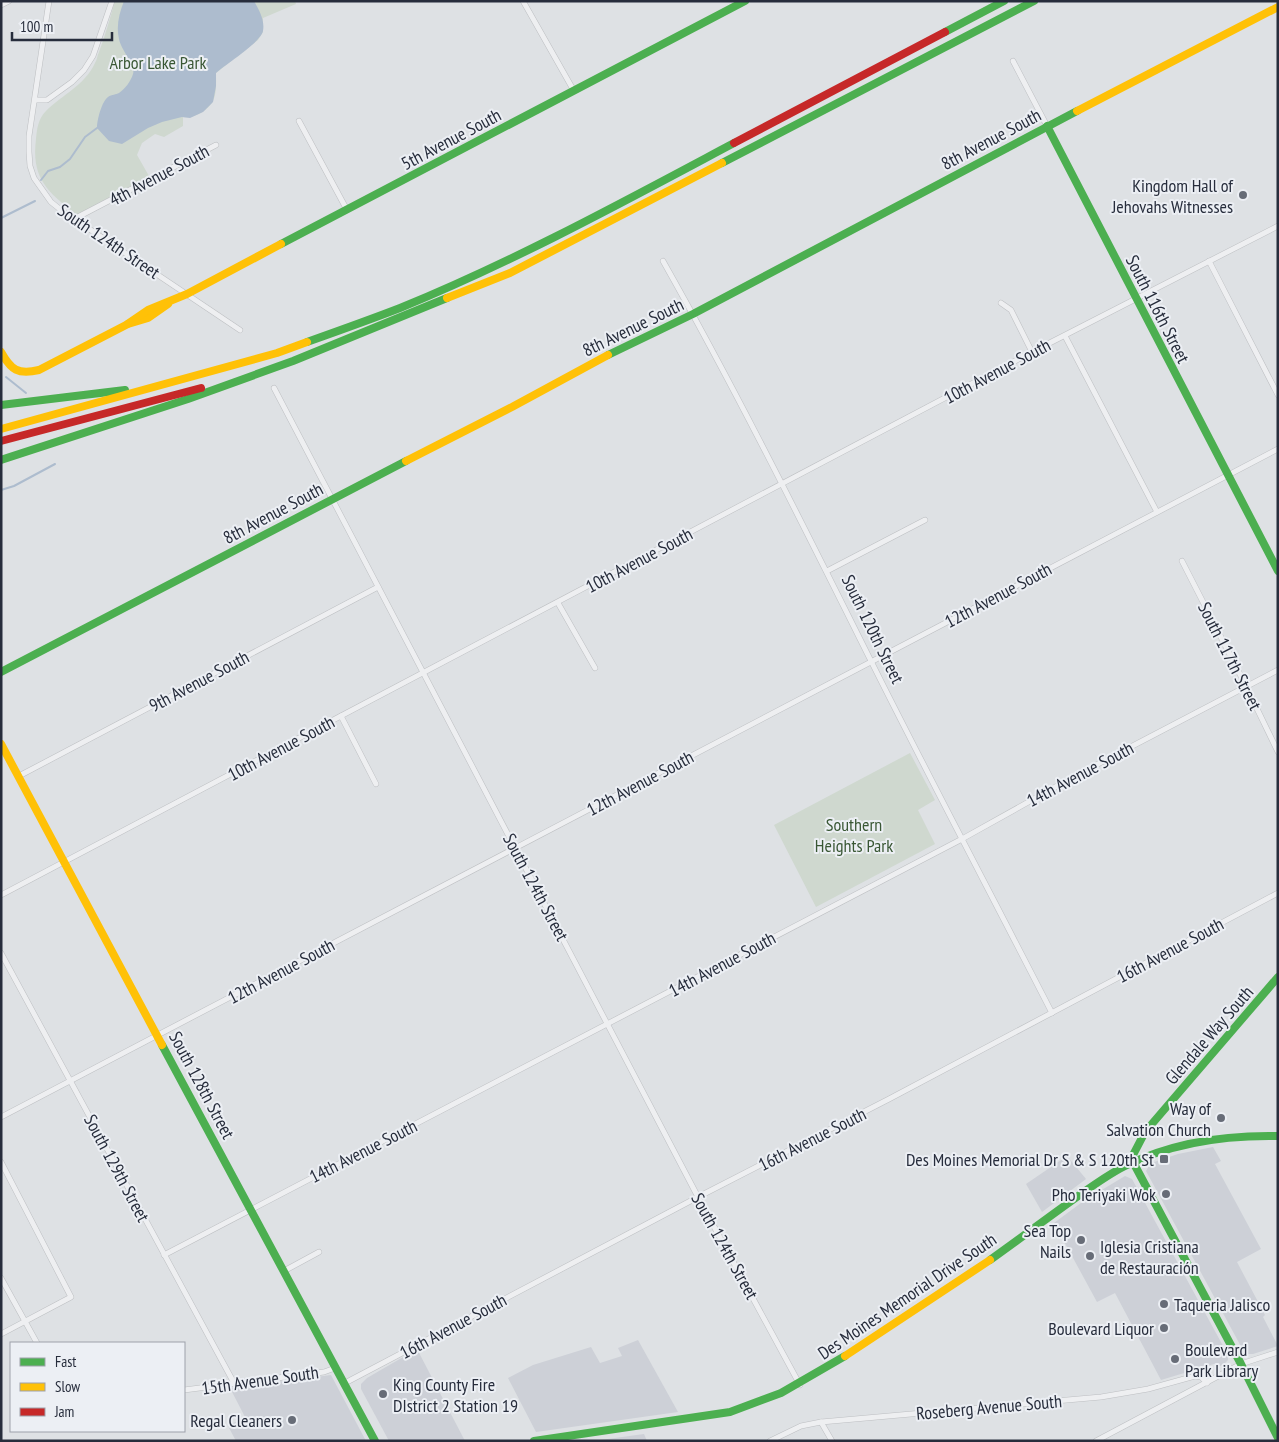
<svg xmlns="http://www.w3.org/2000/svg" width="1279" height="1442" viewBox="0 0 1279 1442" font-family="'PT Sans Narrow',sans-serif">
  <rect width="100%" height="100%" fill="#dee1e4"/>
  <g fill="#cdd0d7">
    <polygon points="1213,1147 1221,1161 1215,1164 1261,1249 1237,1262 1265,1315 1263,1317 1278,1346 1253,1354 1248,1354 1244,1352 1146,1171 1150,1164 1157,1161 1178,1154"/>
    <polygon points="1067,1156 1086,1179 1042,1212 1026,1184"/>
    <polygon points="1125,1176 1132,1179 1228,1355 1228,1360 1223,1365 1220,1366 1214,1364 1161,1380 1115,1293 1097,1302 1054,1223 1085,1200"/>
    <polygon points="638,1340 678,1412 536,1432 508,1378 533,1365 591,1347 600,1363 622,1356 618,1348"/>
    <polygon points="417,1349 465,1441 389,1441 361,1389 361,1384 367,1378"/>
    <polygon points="331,1375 366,1441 236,1441 228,1426 245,1417 230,1388"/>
    <polygon points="644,1434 647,1441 593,1441"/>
  </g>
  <g fill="#cfd8cf">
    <path d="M115,1H295L296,4L263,18V32L258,40L216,73C216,81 217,93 213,101C208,111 193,119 183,117V126L164,137L155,134L142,143L137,155L149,176L77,215C48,192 31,179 36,139C37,129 38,119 46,111C62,95 85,85 95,63C97,60 97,56 99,52C105,36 110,18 115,1Z"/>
    <polygon points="910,753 935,800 918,810 935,844 816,907 774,825"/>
  </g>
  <path fill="#adbcce" d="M124,1H254C259,10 265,20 263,31C261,42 226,64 216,73V86L213,102L203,112L190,118L182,117L162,122L148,128L122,144L109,141L97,128C97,120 102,101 108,97C112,94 116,95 119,93C125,89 131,81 133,74C136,66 121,50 119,39C116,26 119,14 124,1Z"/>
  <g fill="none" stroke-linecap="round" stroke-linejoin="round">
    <g stroke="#adbcce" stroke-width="2">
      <polyline points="41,180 48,171 60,167 70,159 85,137 97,128"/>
      <polyline points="1,218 35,201"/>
      <polyline points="6,377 26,393"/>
      <polyline points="1,490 14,486 55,464"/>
    </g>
    <defs>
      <g id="street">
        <polyline points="49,1 29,136 29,152 30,166 34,178 51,202 61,210 240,330"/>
        <polyline points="523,1 574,91"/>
        <polyline points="1,5 9,1"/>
        <polyline points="1013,61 1047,126"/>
        <polyline points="35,100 47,100 72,82 84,70 93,56 112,1"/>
        <polyline points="299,121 347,210"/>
        <polyline points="74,219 216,145"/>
        <path d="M663,261C737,392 804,527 871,661C930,779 992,896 1052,1013"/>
        <polyline points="1209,261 1278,395"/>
        <polyline points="1001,303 1011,310 1032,352"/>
        <polyline points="1065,336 1157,512"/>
        <polyline points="274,388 698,1197 800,1385"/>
        <polyline points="1182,561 1246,686 1278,752"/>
        <polyline points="827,571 925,520"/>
        <polyline points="558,603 595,668"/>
        <polyline points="341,716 376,784"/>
        <polyline points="19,776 378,587"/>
        <polyline points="1,895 1032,352 1278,226"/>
        <polyline points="1,953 234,1383"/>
        <polyline points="1,1117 1278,449"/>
        <polyline points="1,1162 71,1297 1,1334"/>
        <polyline points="164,1255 962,839 1075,776 1278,670"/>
        <polyline points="284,1271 319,1252"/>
        <polyline points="1,1278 37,1343"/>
        <polyline points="345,1383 698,1197 889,1099 1278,893"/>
        <polyline points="184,1390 324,1372 335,1368"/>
        <polyline points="821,1422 832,1441"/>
        <polyline points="770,1441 801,1426 821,1422 1101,1397 1148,1389 1195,1376 1201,1377 1207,1383"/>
        <polyline points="1096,1441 1241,1364 1278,1352"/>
      </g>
    </defs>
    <use href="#street" stroke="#bdbfc2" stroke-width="6"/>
    <use href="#street" stroke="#eeeff1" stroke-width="5"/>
    <g stroke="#4caf50" stroke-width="8">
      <polyline points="945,32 1004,1"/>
      <polyline points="1047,126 1278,571"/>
      <polyline points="722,163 1034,1"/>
      <polyline points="281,244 745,1"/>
      <path d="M307,342C338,331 369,320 400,308C515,261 625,201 734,143"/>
      <polyline points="608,355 693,314 1077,111"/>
      <polyline points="1,405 125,390"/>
      <polyline points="1,460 188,399 293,361 447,298"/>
      <polyline points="1,672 406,461"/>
      <polyline points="1278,977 1145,1132 1133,1155 1133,1162 1241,1364 1278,1438"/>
      <polyline points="162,1045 375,1441"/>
      <path d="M990,1260C1018,1240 1046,1219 1074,1199C1091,1187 1107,1175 1125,1166C1173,1142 1226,1135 1278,1136"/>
      <polyline points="534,1441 730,1412 781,1393 845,1356"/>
    </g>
    <g stroke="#ffc107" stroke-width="8">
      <polyline points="1077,111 1278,7"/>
      <polyline points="447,298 510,273 722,163"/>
      <polyline points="128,324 148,318 168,304"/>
      <path d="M1,352C11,370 18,375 39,370L126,325L148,310L187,294L281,244"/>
      <polyline points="1,429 277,353 307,342"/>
      <polyline points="406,461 512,407 608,355"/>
      <polyline points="1,744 162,1045"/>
      <polyline points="845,1356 990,1260"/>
    </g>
    <g stroke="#c62828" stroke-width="8">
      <polyline points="734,143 945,32"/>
      <polyline points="1,441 201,388"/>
    </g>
  </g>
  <g fill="#676c77" stroke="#eceff4" stroke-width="2">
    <circle cx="1243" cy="195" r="5"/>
    <circle cx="1221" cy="1118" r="5"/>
    <rect x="1159" y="1154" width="10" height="10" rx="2.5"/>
    <circle cx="1166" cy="1194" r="5"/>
    <circle cx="1081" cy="1240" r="5"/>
    <circle cx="1090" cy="1256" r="5"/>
    <circle cx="1164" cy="1304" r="5"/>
    <circle cx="1164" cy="1328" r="5"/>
    <circle cx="1175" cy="1359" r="5"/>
    <circle cx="383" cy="1394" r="5"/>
    <circle cx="292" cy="1420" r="5"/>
  </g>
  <g text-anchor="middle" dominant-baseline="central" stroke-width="4" stroke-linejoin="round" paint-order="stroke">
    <g font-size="18" fill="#395734" stroke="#eceff4">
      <text x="158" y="62">Arbor Lake Park</text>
      <text x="854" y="824">Southern<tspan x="854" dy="21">Heights Park</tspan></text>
    </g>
    <g font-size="18" fill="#272d3c" stroke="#eceff4">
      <text transform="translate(451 139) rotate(-28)">5th Avenue South</text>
      <text transform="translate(991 139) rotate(-28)">8th Avenue South</text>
      <text transform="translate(159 175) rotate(-28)">4th Avenue South</text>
      <text transform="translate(109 241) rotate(34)">South 124th Street</text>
      <text transform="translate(1158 309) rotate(63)">South 116th Street</text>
      <text transform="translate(633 327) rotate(-26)">8th Avenue South</text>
      <text transform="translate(997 371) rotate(-28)">10th Avenue South</text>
      <text transform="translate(273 513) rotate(-28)">8th Avenue South</text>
      <text transform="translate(639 560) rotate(-28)">10th Avenue South</text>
      <text transform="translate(998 595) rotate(-28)">12th Avenue South</text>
      <text transform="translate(873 629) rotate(64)">South 120th Street</text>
      <text transform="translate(1230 656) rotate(63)">South 117th Street</text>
      <text transform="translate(199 681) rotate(-28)">9th Avenue South</text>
      <text transform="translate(281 748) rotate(-28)">10th Avenue South</text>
      <text transform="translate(1080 774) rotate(-28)">14th Avenue South</text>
      <text transform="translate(640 783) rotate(-28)">12th Avenue South</text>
      <text transform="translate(536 887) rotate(62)">South 124th Street</text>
      <text transform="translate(1170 950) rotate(-28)">16th Avenue South</text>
      <text transform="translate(722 964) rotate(-28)">14th Avenue South</text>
      <text transform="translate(281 971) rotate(-28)">12th Avenue South</text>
      <text transform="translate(1209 1035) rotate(-49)">Glendale Way South</text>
      <text transform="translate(202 1085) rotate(62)">South 128th Street</text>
      <text transform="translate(812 1139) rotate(-27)">16th Avenue South</text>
      <text transform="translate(363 1151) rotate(-27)">14th Avenue South</text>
      <text transform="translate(117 1168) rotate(62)">South 129th Street</text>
      <text transform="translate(725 1246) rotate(61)">South 124th Street</text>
      <text transform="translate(907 1296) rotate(-34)">Des Moines Memorial Drive South</text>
      <text transform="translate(453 1326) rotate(-28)">16th Avenue South</text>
      <text transform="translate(260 1380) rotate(-8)">15th Avenue South</text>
      <text transform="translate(989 1407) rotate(-5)">Roseberg Avenue South</text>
    </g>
    <g font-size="18" fill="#272d3c" stroke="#eceff4" text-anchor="end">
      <text x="1233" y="185">Kingdom Hall of<tspan x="1233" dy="21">Jehovahs Witnesses</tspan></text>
      <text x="1211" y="1108">Way of<tspan x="1211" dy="21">Salvation Church</tspan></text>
      <text x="1154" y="1159">Des Moines Memorial Dr S &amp; S 120th St</text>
      <text x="1156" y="1194">Pho Teriyaki Wok</text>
      <text x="1071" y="1230">Sea Top<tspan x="1071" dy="21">Nails</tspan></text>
      <text x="1100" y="1246" text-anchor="start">Iglesia Cristiana<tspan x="1100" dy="21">de Restauración</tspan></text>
      <text x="1174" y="1304" text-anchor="start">Taqueria Jalisco</text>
      <text x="1154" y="1328">Boulevard Liquor</text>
      <text x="1185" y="1349" text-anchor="start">Boulevard<tspan x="1185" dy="21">Park Library</tspan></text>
      <text x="393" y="1384" text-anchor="start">King County Fire<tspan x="393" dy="21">DIstrict 2 Station 19</tspan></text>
      <text x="282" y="1420">Regal Cleaners</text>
    </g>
  </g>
  <rect width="1279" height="1442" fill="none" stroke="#272d3c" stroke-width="5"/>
  <rect x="10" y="1342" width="175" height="90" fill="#eceff4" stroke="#9da1aa"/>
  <rect x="20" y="1358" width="25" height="8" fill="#4caf50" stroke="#9da1aa"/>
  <text x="55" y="1367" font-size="15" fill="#272d3c">Fast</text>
  <rect x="20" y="1383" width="25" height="8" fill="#ffc107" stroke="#9da1aa"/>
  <text x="55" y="1392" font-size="15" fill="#272d3c">Slow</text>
  <rect x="20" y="1408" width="25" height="8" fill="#c62828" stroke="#9da1aa"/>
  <text x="55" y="1417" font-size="15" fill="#272d3c">Jam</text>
  <path d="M12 32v8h100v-8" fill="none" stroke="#272d3c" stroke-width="2.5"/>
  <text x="20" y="32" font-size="15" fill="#272d3c" stroke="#eceff4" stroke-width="4" paint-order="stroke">100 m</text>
</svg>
